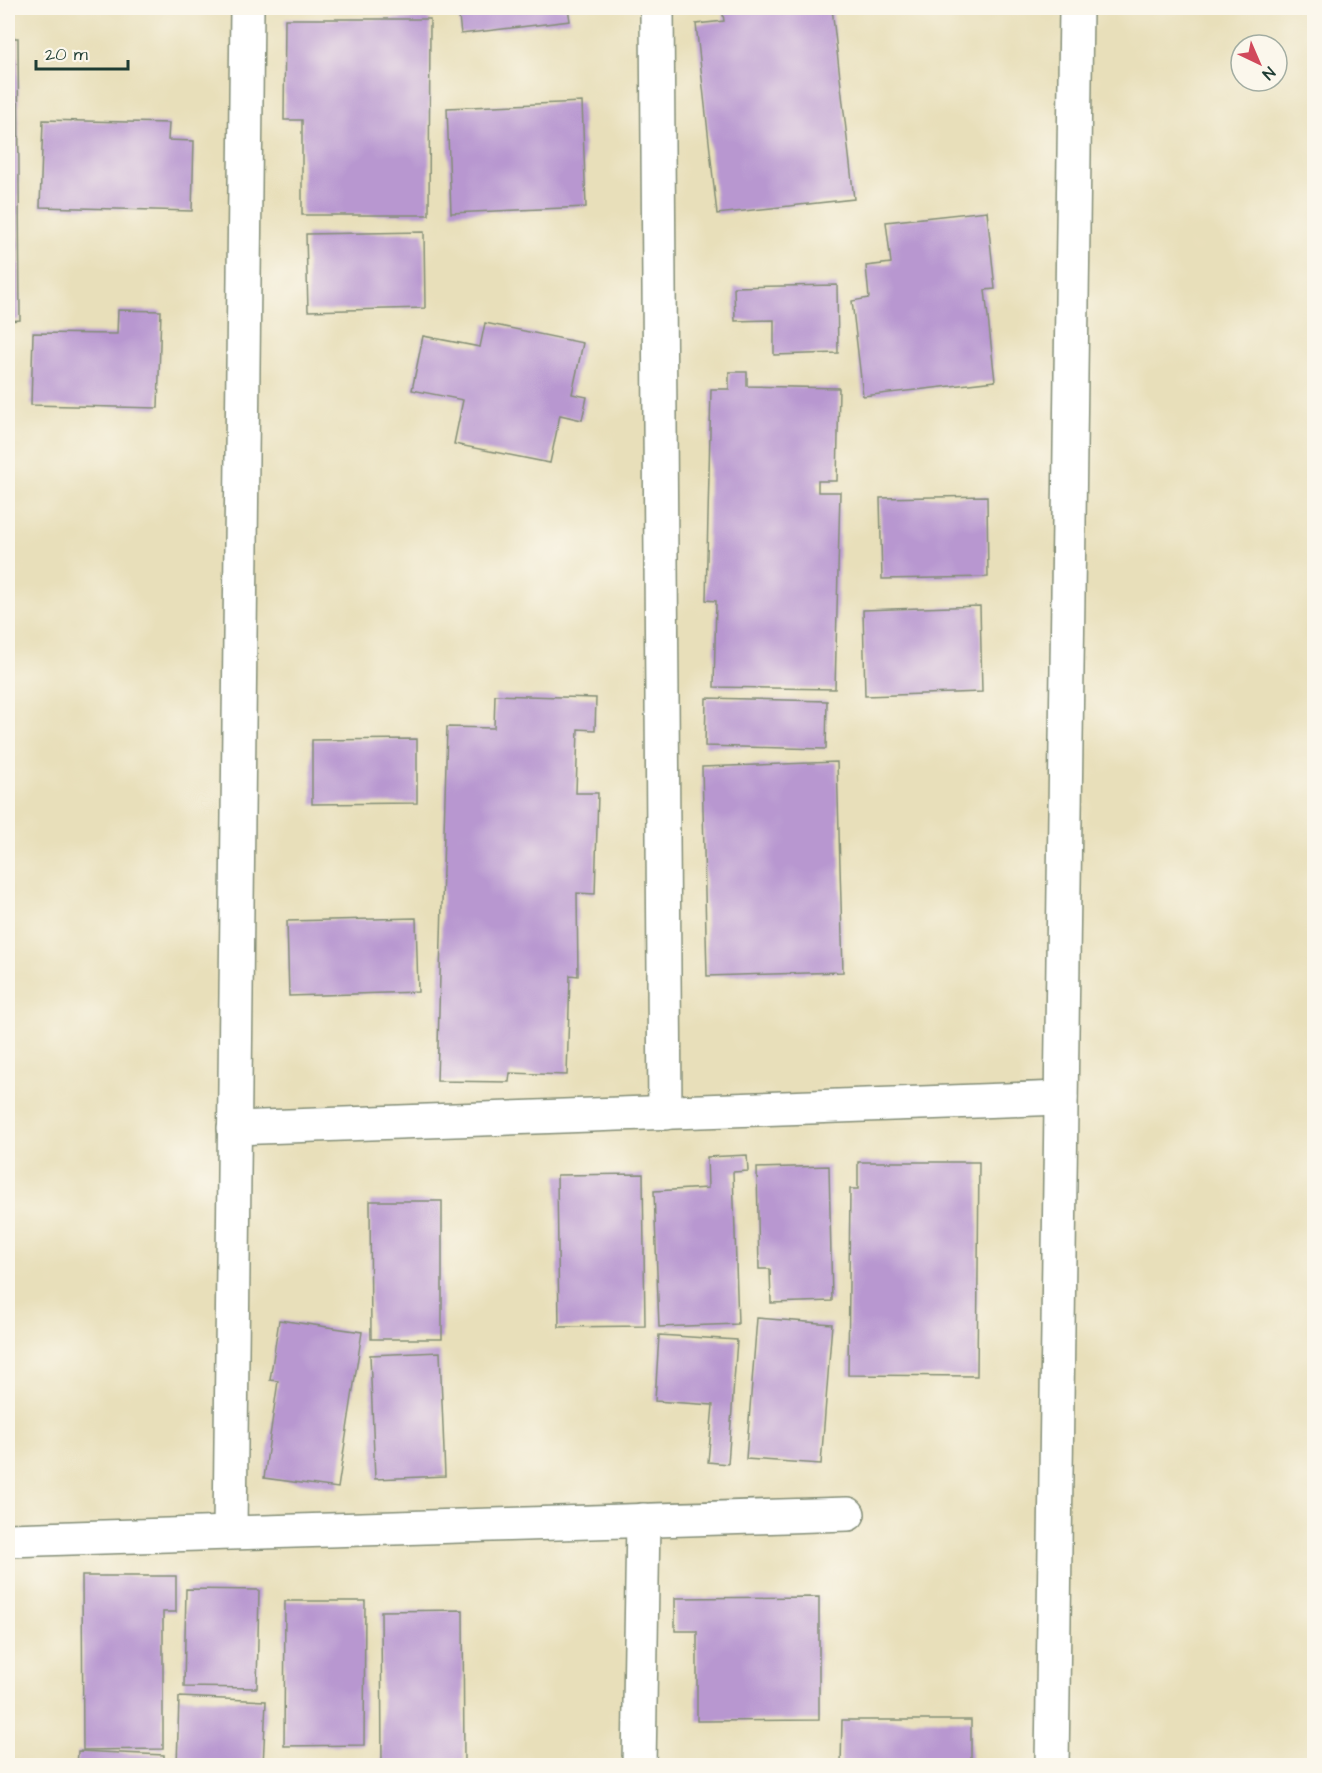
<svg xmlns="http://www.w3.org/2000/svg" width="1322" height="1773" viewBox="0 0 1322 1773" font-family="'Architects Daughter',sans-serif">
  <rect width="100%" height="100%" fill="#fbf7ec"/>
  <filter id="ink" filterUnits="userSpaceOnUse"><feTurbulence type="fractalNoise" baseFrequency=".0167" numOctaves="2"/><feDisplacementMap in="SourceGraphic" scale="12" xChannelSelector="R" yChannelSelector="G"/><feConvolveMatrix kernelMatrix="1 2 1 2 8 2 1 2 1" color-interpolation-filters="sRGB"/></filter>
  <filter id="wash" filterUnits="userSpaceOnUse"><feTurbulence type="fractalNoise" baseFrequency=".008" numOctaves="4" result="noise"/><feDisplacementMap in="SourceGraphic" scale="24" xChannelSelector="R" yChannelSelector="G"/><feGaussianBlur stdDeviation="1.35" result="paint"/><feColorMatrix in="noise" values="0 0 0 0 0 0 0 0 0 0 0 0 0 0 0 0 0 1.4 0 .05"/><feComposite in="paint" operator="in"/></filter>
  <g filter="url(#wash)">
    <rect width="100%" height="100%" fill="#e8dfba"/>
    <g id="blocks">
      <g fill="#b897d0">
        <polygon points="458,8 568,8 570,21 461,34"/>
        <polygon points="722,8 832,8 854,199 717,214 696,24 724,21"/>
        <polygon points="285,19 430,19 429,215 302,215 302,120 284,120"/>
        <polygon points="8,38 18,38 20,320 8,321"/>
        <polygon points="582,102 586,207 451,213 447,108"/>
        <polygon points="43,120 169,123 168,140 194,141 192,211 40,207"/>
        <polygon points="987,211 995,289 985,290 995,381 863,396 852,301 869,298 866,266 891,263 886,222"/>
        <polygon points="424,232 425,308 308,311 306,234"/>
        <polygon points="837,285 838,353 774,355 774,320 735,321 734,287"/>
        <polygon points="118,310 161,311 158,408 31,405 33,333 117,334"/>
        <polygon points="485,323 583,343 572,394 587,397 582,420 560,415 550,463 454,444 463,400 412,390 423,336 480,347"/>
        <polygon points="729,372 747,372 747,386 839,388 837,481 818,481 818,492 840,492 835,689 714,687 716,601 706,600 711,389 729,389"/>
        <polygon points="987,496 988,577 882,579 880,498"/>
        <polygon points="980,606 982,692 865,696 863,610"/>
        <polygon points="495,695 596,698 595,730 578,729 576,793 598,793 595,894 577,893 578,976 570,975 567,1075 510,1073 509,1082 437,1081 447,727 494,728"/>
        <polygon points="706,698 827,701 826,749 705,746"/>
        <polygon points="417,739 417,803 312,804 312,740"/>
        <polygon points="837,762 843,972 707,976 702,767"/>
        <polygon points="416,918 418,992 289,996 287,921"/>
        <polygon points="747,1155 748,1171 733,1172 738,1324 659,1327 654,1191 708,1188 707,1157"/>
        <polygon points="858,1162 979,1162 977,1376 848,1375 850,1189 858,1189"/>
        <polygon points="829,1166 832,1301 771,1303 770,1269 759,1269 757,1168"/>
        <polygon points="643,1174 645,1326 559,1327 557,1175"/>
        <polygon points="370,1201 442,1201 442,1339 371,1339"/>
        <polygon points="757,1318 832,1324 821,1464 746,1459"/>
        <polygon points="279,1320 362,1332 338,1488 264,1478 278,1381 270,1380"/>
        <polygon points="659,1335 737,1340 728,1464 708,1462 713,1405 655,1401"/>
        <polygon points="440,1352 445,1476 375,1479 370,1355"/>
        <polygon points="82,1576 176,1576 176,1612 163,1612 163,1749 83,1750"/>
        <polygon points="186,1589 259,1590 257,1688 184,1687"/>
        <polygon points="819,1597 819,1720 697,1721 697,1631 675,1631 675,1598"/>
        <polygon points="285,1601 365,1601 364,1745 284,1746"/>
        <polygon points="463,1610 464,1766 382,1766 381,1611"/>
        <polygon points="179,1697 266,1701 263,1766 177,1766"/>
        <polygon points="842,1720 971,1720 971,1766 841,1766"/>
        <polygon points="78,1751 164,1755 164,1766 77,1766"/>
      </g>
    </g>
  </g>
  <g filter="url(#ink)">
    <use href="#blocks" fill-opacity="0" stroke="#848e77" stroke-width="1.5"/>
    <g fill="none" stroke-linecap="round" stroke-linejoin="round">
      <defs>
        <g id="minor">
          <polyline points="657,8 665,1113"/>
          <polyline points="234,1128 1061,1098"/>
          <polyline points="230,1532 247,8"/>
          <polyline points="8,1540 848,1514"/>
          <polyline points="639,1766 643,1520"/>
          <polyline points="1052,1766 1076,8"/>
        </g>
      </defs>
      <use href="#minor" stroke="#848e77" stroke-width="36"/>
      <use href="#minor" stroke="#fff" stroke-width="33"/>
    </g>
  </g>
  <rect width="1322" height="1773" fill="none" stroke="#fbf7ec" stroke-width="30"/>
  <g transform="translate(1259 63) rotate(136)"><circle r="28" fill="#fbf7ec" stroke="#a3ada2" stroke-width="1.5"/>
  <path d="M0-4.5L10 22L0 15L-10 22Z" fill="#d1495b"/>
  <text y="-9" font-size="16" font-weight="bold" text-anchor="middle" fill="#1f3d34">N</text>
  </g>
  <path d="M36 60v9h92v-9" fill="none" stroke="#1f3d34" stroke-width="3"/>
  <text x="45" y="60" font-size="18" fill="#1f3d34" stroke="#fbf7ec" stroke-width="4.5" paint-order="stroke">20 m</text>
</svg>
